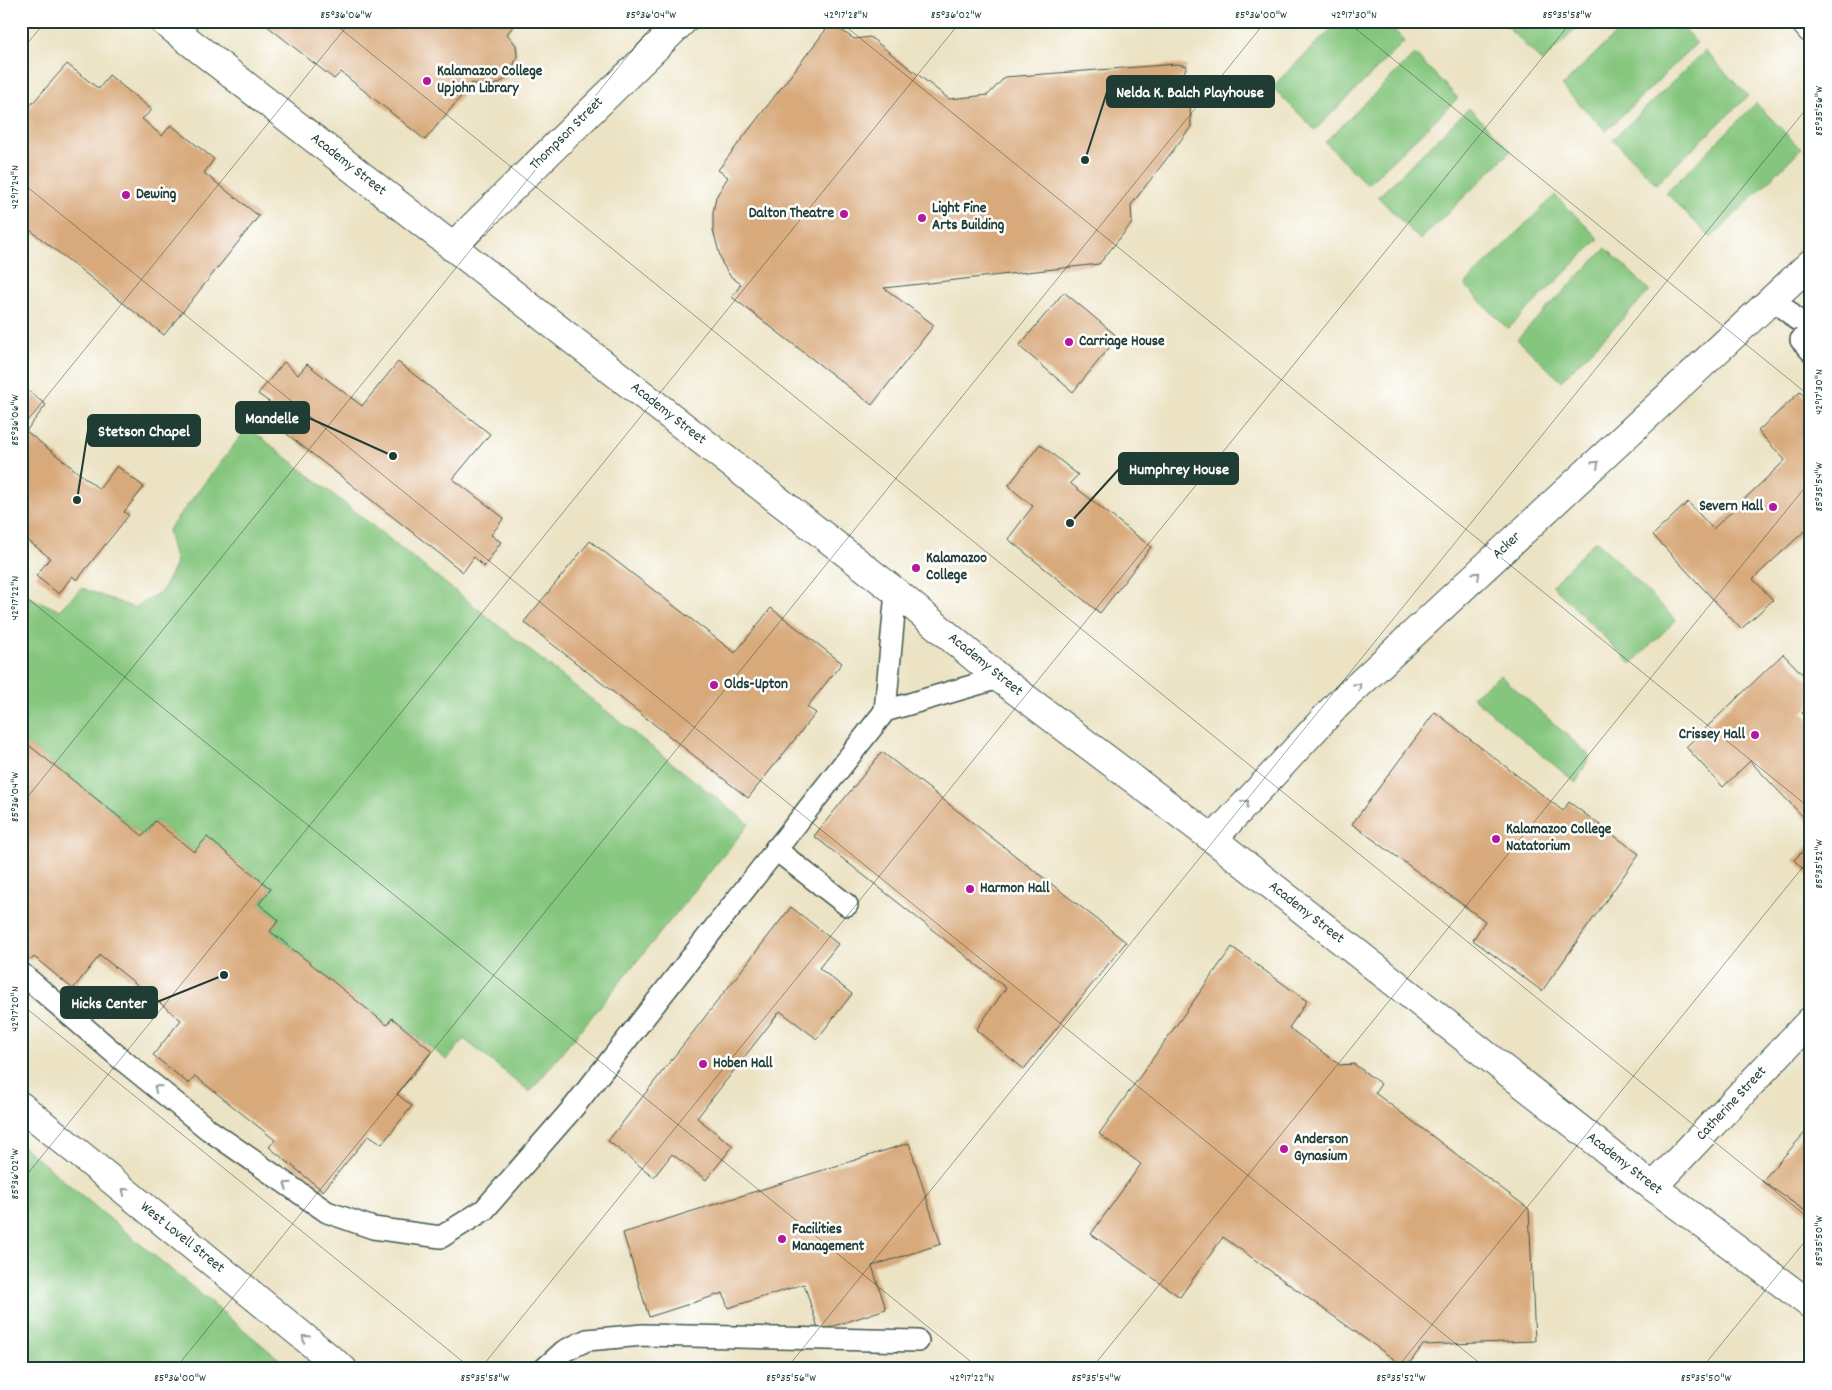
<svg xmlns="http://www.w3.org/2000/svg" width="1832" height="1390" viewBox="0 0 1832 1390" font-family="Dekko,sans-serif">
  <rect width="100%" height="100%" fill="#fff"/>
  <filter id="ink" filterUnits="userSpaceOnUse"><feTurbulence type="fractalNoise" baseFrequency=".02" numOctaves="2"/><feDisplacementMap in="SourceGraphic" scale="10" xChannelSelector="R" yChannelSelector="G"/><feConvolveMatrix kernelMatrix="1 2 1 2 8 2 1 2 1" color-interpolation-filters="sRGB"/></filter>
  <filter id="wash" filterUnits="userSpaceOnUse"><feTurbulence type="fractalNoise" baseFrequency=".0096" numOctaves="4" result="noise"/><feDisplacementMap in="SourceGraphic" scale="20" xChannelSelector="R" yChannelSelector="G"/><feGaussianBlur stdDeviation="1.12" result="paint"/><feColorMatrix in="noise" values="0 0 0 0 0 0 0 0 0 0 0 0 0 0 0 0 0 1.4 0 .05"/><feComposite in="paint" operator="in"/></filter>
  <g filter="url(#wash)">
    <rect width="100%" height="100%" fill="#ece3c4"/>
    <g fill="#85c67e" stroke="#528259">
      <polygon points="1339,21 1385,21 1405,41 1315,130 1272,87"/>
      <polygon points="1501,21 1584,21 1542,62"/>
      <polygon points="1629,21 1676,21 1697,43 1606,131 1562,86"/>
      <polygon points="1705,51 1748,96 1656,184 1613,139"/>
      <polygon points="1415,54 1458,98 1367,185 1325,142"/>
      <polygon points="1756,103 1801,149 1711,238 1666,193"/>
      <polygon points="1469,108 1511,151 1420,240 1378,197"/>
      <polygon points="1555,195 1599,239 1508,329 1464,285"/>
      <polygon points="1606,248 1650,291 1561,381 1517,339"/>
      <polygon points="248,427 749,824 530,1092 464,1039 447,1060 392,1018 387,1025 270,931 279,920 259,904 271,889 207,837 194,852 155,821 143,836 21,739 21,603 27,596 59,610 82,588 134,608 162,591 176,564 168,530"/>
      <polygon points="1596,540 1676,620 1631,664 1552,585"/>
      <polygon points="1500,675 1590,756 1576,783 1472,697"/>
      <polygon points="21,1145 291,1369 21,1369"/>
    </g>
    <g id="blocks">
      <g fill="#d8a97a">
        <polygon points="261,21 517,21 507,34 516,45 517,56 512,70 506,79 495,85 482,85 472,83 425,140 341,72 334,79"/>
        <polygon points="831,23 854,39 870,37 949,99 988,95 1005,77 1177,64 1187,66 1183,75 1173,89 1190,103 1191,127 1131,205 1132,223 1099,264 884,288 934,325 872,405 732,297 741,284 730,276 722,263 713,230 713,213 716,197 728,177 718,170"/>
        <polygon points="67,64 99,89 109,75 152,110 142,119 162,136 171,125 214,159 204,173 259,216 164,335 21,223 21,116"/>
        <polygon points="1064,292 1118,337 1073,392 1019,346"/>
        <polygon points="284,362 298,375 307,364 362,406 398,362 490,434 453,479 504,518 491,535 501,542 484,567 474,557 463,572 264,416 272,404 258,394"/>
        <polygon points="21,385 46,405 26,431 99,489 117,466 144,487 124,512 129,515 77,580 72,576 59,594 36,576 50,558 21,535"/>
        <polygon points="1800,392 1811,403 1811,525 1753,579 1773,600 1741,629 1653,535 1688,502 1713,529 1777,468 1785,460 1758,431"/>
        <polygon points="1040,444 1078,475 1070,483 1151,547 1100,613 1008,539 1033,506 1014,491 1009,485"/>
        <polygon points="590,541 735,653 771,608 842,663 807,707 816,713 748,798 524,622"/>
        <polygon points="1783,654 1811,683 1811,704 1802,713 1811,722 1811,825 1750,761 1723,787 1686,747"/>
        <polygon points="1435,712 1563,811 1569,802 1639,854 1542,991 1473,940 1485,921 1352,824"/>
        <polygon points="21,739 143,836 155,821 194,852 207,837 271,889 259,904 279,920 270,931 387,1025 392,1018 432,1051 397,1094 412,1106 382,1144 369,1135 323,1191 269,1147 275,1140 195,1076 189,1084 153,1055 181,1020 100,955 73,989 34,957 31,960 21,953"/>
        <polygon points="882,752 1126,942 1024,1069 976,1030 1006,988 814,836"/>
        <polygon points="1811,843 1811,877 1794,860"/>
        <polygon points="791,907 838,944 819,968 852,994 817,1039 780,1011 697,1118 733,1146 706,1180 672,1154 654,1177 608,1141"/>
        <polygon points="1232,947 1307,1001 1289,1028 1340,1065 1354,1064 1381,1084 1375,1093 1529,1209 1535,1341 1423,1345 1406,1368 1223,1237 1180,1297 1091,1234 1141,1164 1099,1134"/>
        <polygon points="1811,1126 1811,1215 1762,1181"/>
        <polygon points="909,1143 941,1244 872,1266 886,1309 819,1331 804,1284 728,1308 723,1293 649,1317 623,1233"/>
      </g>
    </g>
  </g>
  <g filter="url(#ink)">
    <use href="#blocks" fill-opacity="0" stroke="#3e564a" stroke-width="1"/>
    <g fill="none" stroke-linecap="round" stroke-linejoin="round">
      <defs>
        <g id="lane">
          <polyline points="1774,298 1796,319"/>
          <polyline points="1811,331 1801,340 1811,351"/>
          <polyline points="885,711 896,592"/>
          <polyline points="775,849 847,905"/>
          <polyline points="21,973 120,1058 209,1130 327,1212 373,1228 441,1237 484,1210 573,1108 885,711 999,678"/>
          <polyline points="544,1369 564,1351 587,1340 643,1335 918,1341"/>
        </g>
        <g id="street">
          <polyline points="163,21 896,592 999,678 1213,839 1653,1187 1811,1305"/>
          <polyline points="452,247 683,21"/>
          <polyline points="1213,839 1337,705 1811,263"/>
          <polyline points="21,1106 343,1369"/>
          <polyline points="1653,1187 1811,1020"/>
        </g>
        <polyline id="primary" points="1804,21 1811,29"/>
      </defs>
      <use href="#lane" stroke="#3e564a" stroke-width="24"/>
      <use href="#street" stroke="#3e564a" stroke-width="30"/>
      <use href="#primary" stroke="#3e564a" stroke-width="30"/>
      <use href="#lane" stroke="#fff" stroke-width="21"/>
      <use href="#street" stroke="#fff" stroke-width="28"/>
      <use href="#primary" stroke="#fff" stroke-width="28"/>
    </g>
    <defs><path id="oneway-chevron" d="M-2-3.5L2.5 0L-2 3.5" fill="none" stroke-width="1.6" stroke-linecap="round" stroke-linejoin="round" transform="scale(1.25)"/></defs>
    <g stroke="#8f9e9a">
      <use href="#oneway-chevron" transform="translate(1596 464) rotate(-43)"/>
      <use href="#oneway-chevron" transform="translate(1477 575) rotate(-43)"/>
      <use href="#oneway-chevron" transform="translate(1358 686) rotate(-43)"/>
      <use href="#oneway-chevron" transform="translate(1246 803) rotate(-47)"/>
      <use href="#oneway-chevron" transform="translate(157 1088) rotate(-141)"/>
      <use href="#oneway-chevron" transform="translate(287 1185) rotate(-146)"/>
      <use href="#oneway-chevron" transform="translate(125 1191) rotate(-141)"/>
      <use href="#oneway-chevron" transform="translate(305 1338) rotate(-141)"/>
    </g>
  </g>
  <path fill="none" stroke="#1f3d34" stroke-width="1" stroke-opacity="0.45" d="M331,21L1811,1220M839,21L1811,809M1346,21L1811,397M21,51L46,21M21,182L1487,1369M21,428L351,21M21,593L980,1369M21,805L656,21M21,1004L472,1369M21,1182L961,21M175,1369L1266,21M480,1369L1572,21M786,1369L1811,103M1091,1369L1811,480M1396,1369L1811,857M1701,1369L1811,1234"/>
  <g fill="#b5179e" stroke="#fff" stroke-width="2">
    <circle cx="427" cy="81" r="5"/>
    <circle cx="126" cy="195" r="5"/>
    <circle cx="844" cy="214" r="5"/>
    <circle cx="922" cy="218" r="5"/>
    <circle cx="1069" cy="342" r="5"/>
    <circle cx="1773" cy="507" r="5"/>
    <circle cx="916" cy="568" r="5"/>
    <circle cx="714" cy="685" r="5"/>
    <circle cx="1755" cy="735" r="5"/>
    <circle cx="1496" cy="839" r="5"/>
    <circle cx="970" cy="889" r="5"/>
    <circle cx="703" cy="1064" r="5"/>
    <circle cx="1284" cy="1149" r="5"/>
    <circle cx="782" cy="1239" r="5"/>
  </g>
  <g text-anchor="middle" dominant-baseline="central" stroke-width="5" stroke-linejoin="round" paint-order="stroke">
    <g font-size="15" font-weight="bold" fill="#1f3d34" stroke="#fff" text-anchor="start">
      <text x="437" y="72">Kalamazoo College<tspan x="437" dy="17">Upjohn Library</tspan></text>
      <text x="136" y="195">Dewing</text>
      <text x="932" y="209">Light Fine<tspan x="932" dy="17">Arts Building</tspan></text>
      <text x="834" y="214" text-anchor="end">Dalton Theatre</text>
      <text x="1079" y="342">Carriage House</text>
      <text x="1763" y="507" text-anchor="end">Severn Hall</text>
      <text x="926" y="559">Kalamazoo<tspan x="926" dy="17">College</tspan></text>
      <text x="724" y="685">Olds-Upton</text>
      <text x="1745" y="735" text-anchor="end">Crissey Hall</text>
      <text x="1506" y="830">Kalamazoo College<tspan x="1506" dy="17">Natatorium</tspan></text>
      <text x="980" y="889">Harmon Hall</text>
      <text x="713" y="1064">Hoben Hall</text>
      <text x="1294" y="1140">Anderson<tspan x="1294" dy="17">Gynasium</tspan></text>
      <text x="792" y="1230">Facilities<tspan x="792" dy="17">Management</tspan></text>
    </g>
    <g font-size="15" fill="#1f3d34" stroke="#fff">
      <text transform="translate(567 134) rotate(-45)">Thompson Street</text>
      <text transform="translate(348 165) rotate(38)">Academy Street</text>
      <text transform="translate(668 414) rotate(38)">Academy Street</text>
      <text transform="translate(1507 546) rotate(-43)">Acker</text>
      <text transform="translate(985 665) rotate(39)">Academy Street</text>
      <text transform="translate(1306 913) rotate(38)">Academy Street</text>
      <text transform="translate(1732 1104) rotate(-47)">Catherine Street</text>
      <text transform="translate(1624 1164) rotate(38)">Academy Street</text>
      <text transform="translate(182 1238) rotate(39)">West Lovell Street</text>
    </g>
  </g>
  <path fill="none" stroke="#1f3d34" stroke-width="2" d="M1085 160L1107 92M393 456L309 418M77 500L88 430M1070 523L1119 469M224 975L157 1002"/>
  <g fill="#1f3d34" stroke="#fff" stroke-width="2">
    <circle cx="1085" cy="160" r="5"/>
    <circle cx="393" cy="456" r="5"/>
    <circle cx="77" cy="500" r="5"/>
    <circle cx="1070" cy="523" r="5"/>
    <circle cx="224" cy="975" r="5"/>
  </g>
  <g fill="#1f3d34" stroke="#1f3d34" stroke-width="2">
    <rect x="1107" y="76" width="167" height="31" rx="5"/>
    <rect x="236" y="402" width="73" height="31" rx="5"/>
    <rect x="88" y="415" width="112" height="31" rx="5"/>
    <rect x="1119" y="453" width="119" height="31" rx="5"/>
    <rect x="61" y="987" width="96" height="31" rx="5"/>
  </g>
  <g font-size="16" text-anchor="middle" font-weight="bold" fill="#fff">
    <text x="1190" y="97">Nelda K. Balch Playhouse</text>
    <text x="272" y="423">Mandelle</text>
    <text x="144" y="436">Stetson Chapel</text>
    <text x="1179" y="474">Humphrey House</text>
    <text x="109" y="1008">Hicks Center</text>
  </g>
  <rect width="1832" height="1390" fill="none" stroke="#fff" stroke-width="55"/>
  <rect x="28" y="28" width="1776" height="1334" fill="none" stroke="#1f3d34" stroke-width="2"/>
  <g font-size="12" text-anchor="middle" fill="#1f3d34">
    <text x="346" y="18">85°36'06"W</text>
    <text x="651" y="18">85°36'04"W</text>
    <text x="846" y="18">42°17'28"N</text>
    <text x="956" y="18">85°36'02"W</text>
    <text x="1261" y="18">85°36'00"W</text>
    <text x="1354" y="18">42°17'30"N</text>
    <text x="1567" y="18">85°35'58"W</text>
    <text transform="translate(1818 111) rotate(-90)" y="4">85°35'56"W</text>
    <text transform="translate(14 187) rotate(-90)" y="4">42°17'24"N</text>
    <text transform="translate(1818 392) rotate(-90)" y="4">42°17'30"N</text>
    <text transform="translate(14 420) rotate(-90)" y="4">85°36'06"W</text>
    <text transform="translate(1818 487) rotate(-90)" y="4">85°35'54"W</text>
    <text transform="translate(14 598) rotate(-90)" y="4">42°17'22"N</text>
    <text transform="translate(14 797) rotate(-90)" y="4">85°36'04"W</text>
    <text transform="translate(1818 864) rotate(-90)" y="4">85°35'52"W</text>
    <text transform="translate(14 1009) rotate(-90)" y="4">42°17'20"N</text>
    <text transform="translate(14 1174) rotate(-90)" y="4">85°36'02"W</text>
    <text transform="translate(1818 1241) rotate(-90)" y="4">85°35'50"W</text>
    <text x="180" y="1381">85°36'00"W</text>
    <text x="485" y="1381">85°35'58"W</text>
    <text x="791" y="1381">85°35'56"W</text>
    <text x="972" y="1381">42°17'22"N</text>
    <text x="1096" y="1381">85°35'54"W</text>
    <text x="1401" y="1381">85°35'52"W</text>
    <text x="1706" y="1381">85°35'50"W</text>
  </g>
</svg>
